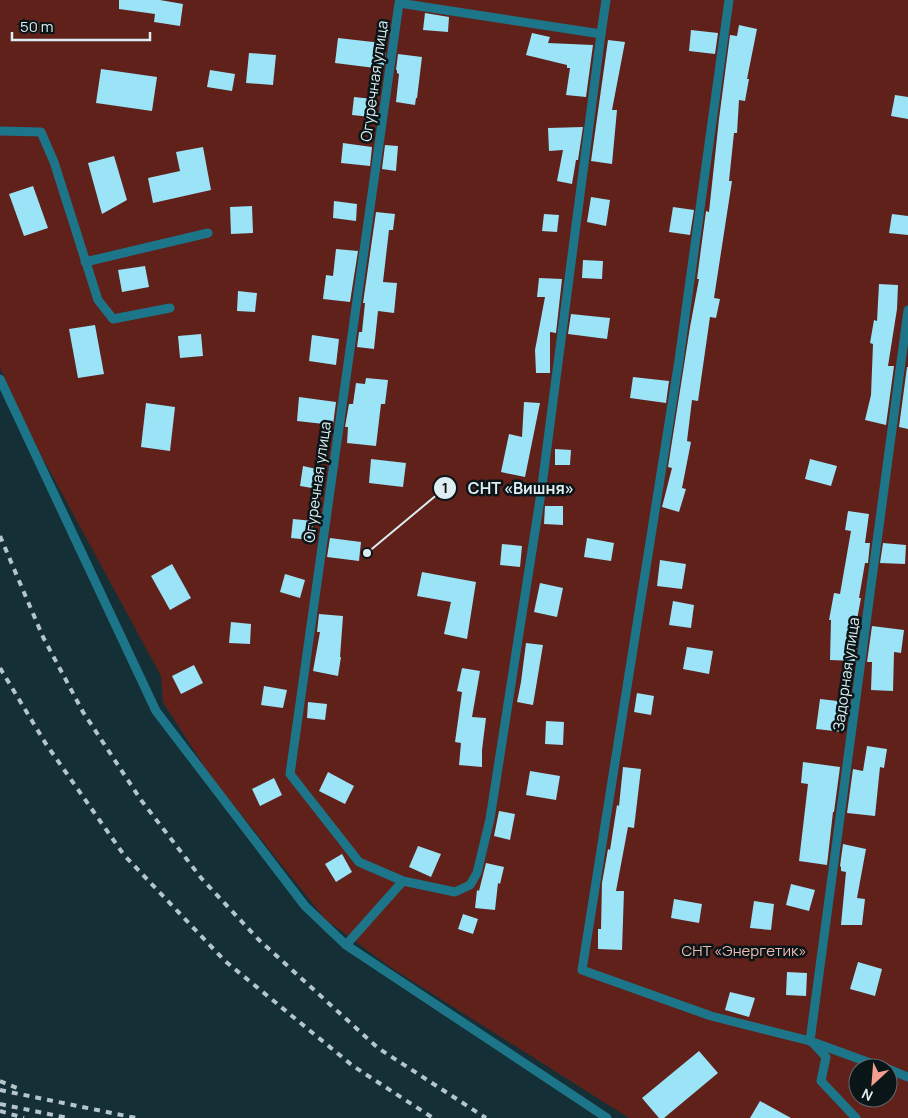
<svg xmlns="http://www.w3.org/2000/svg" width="908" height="1118" viewBox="0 0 908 1118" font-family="Manrope,sans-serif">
  <rect width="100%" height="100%" fill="#152f36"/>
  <path fill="#5f211a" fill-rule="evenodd" d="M0,0H908V1118H629L390,967L325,919L211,777L163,702L161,676L27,429L0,368ZM858,1068H888V1098H858Z"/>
  <g fill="#9be3f6">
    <polygon points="119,0 160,0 183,4 180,26 154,22 155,14 119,9"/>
    <polygon points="425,13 449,17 448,32 423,30"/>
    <polygon points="739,25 757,29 747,79 749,79 745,101 739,100 737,133 734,133 729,181 732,181 714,298 720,299 716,318 710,317 698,401 692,400 687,441 691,442 682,488 686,489 679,512 662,507 672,468 668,467 690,327 699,279 697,279 706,211 709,212 719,119 730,35 737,36"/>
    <polygon points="691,30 718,33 715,54 689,51"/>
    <polygon points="532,33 550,37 548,43 593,45 586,97 566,95 570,68 567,68 567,65 526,55"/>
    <polygon points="338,38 382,43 381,52 386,53 383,69 335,63"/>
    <polygon points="608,40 625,42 612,110 617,110 612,164 591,161"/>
    <polygon points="249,53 276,55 273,85 246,83"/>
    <polygon points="398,54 422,57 417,98 416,98 415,105 396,102 399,74 397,73 397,70 396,70"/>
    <polygon points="101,69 157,77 152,111 96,103"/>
    <polygon points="210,70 235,74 232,91 207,87"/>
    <polygon points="895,95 908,97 908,119 891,116"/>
    <polygon points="354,97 373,99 371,117 352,115"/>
    <polygon points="583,127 578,160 576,160 572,184 557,181 563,150 549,151 548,128"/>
    <polygon points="343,143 372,147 370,166 341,163"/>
    <polygon points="385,145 398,146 396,171 382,169"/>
    <polygon points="203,147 211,190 153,203 148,178 180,171 176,152"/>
    <polygon points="114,156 127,200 102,214 88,163"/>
    <polygon points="33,186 48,228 24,236 9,194"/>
    <polygon points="591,197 610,200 606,226 587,222"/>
    <polygon points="334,201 357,204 356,221 333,218"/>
    <polygon points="252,206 253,233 231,234 230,207"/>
    <polygon points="673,207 694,210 690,235 669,232"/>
    <polygon points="376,212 395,214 393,230 389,230 383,282 397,283 394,313 378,311 374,349 357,347 359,332 362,332 365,303 363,303"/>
    <polygon points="544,214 559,215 557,232 542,231"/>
    <polygon points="892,214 908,216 908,235 889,233"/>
    <polygon points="336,249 358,251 350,302 323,299 326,275 333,276"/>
    <polygon points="583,260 603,261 602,279 582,278"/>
    <polygon points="145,266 149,287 122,292 118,270"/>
    <polygon points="539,278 562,279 556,333 550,332 550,373 536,373 535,350 545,297 537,297"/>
    <polygon points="879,284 898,285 897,309 888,366 894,366 886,425 865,420 871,395 873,344 870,343 874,320 877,321"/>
    <polygon points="238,291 257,293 255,312 237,311"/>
    <polygon points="571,314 610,318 607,339 568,334"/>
    <polygon points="95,325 104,374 78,378 69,329"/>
    <polygon points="201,334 203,356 180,358 178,336"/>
    <polygon points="312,335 339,339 336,365 309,361"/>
    <polygon points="907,367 908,367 908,429 899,427"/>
    <polygon points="633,377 669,381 666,403 630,398"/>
    <polygon points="366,378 388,380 385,404 381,404 376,446 347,443 348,427 345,427 349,404 353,404 356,383 365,384"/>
    <polygon points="299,397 336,402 333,425 297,421"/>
    <polygon points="524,402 540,403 525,477 501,472 509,434 522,437"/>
    <polygon points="146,403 175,407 170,451 141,447"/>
    <polygon points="555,449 571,450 570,465 555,465"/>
    <polygon points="371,459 406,463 403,487 369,483"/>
    <polygon points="810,459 837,466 831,486 805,479"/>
    <polygon points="303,466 321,470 318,489 300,486"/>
    <polygon points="545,506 563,506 563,525 544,524"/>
    <polygon points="848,511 869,514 865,543 870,543 868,563 865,563 859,598 861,598 856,625 859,625 855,661 830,660 831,620 829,620 834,593 840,594 851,531 845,530"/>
    <polygon points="293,519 313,521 311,540 291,538"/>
    <polygon points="330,538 361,542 359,561 327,557"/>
    <polygon points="587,538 614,543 611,561 584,557"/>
    <polygon points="883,543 906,545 905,564 880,563"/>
    <polygon points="502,544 522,546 520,567 500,565"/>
    <polygon points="660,560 686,564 682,589 657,586"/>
    <polygon points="172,564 191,598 170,610 151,576"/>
    <polygon points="422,572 476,582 467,639 444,634 451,602 417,596"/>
    <polygon points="285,574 305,580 300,598 280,592"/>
    <polygon points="540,583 563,588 557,617 534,612"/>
    <polygon points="673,601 694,605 691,628 669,625"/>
    <polygon points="319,614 343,616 340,657 341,657 338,676 313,671 320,632 317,632"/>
    <polygon points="231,622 251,624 250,644 229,643"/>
    <polygon points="872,626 904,630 901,653 894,652 893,691 871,690 872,662 867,662"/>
    <polygon points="526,643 543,645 533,705 517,702 521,682"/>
    <polygon points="687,647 713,651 709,674 683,669"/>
    <polygon points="194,665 203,683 181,694 172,676"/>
    <polygon points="462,668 480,671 472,717 486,718 482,750 482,767 459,765 461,743 455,742 462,692 457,691"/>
    <polygon points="264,686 287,690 283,708 261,705"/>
    <polygon points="637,693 654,696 651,715 634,712"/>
    <polygon points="820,699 846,702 843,732 816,729"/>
    <polygon points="308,702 327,704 325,720 307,718"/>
    <polygon points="546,721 564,722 563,745 545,744"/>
    <polygon points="867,746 887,749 884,768 880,767 875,816 847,813 853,769 863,771"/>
    <polygon points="803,762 840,767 834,812 833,812 827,865 799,861 808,784 801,783"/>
    <polygon points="623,767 641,769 634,828 628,827 616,891 624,891 622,950 598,949 598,929 601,929 602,883 608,849 610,850 617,805 619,806"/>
    <polygon points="530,771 560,776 556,800 526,795"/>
    <polygon points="328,772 354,786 345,804 319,791"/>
    <polygon points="274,778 282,795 260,806 252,789"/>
    <polygon points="499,811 515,814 510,840 494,836"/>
    <polygon points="843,844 866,849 857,898 865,899 862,925 841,925 846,872 841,871 841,867 840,866"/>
    <polygon points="418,846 441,854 431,877 409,867"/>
    <polygon points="342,854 352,872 336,882 325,864"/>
    <polygon points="486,863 504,867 500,884 498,883 495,910 475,908 477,890 479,891"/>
    <polygon points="791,884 815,890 809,911 786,905"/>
    <polygon points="674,899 702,904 699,923 671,918"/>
    <polygon points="754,901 774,904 771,930 750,928"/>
    <polygon points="463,914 478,919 473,934 458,929"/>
    <polygon points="858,962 882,969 875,996 850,989"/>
    <polygon points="787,972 807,973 806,996 786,995"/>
    <polygon points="730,992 755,998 749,1017 725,1010"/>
    <polygon points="699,1051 718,1073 664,1118 659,1118 642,1098"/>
    <polygon points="760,1101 791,1118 750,1118"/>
  </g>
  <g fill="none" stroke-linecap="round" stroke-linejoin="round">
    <g stroke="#1d7589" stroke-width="9">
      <polyline points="729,0 679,360 582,970 711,1016 810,1041 884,1068"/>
      <polyline points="601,34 606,0"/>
      <polyline points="0,131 41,132 54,162 98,300 113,319 170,308"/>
      <polyline points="85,262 208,233"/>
      <polyline points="0,379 156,711 305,906 346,945 607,1118"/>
      <polyline points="346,945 403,881 455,892 470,885 477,873 490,819 541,493 601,34 399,3 290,774 359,862 403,881"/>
      <polyline points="810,1041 908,310"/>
      <polyline points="813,1043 826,1057 821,1081 856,1118"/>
      <polyline points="888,1069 908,1077"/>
    </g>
    <g stroke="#b5c6cb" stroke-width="4" stroke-dasharray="6 6" stroke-linecap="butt">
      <polyline points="0,536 43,637 83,712 141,800 202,879 258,939 378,1048 486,1118"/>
      <polyline points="0,668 46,744 124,855 225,961 353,1066 433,1118"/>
      <polyline points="0,1081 17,1088"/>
      <polyline points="0,1090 136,1118"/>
      <polyline points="0,1104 68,1118"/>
      <polyline points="0,1111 24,1118"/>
    </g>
  </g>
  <g text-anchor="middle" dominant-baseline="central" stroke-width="5" stroke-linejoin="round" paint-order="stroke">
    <g font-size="15" fill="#dfeef2" stroke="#0a1518">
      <text transform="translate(374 81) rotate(-82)">Огуречная улица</text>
      <text transform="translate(317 482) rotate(-82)">Огуречная улица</text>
      <text transform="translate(846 674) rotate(-82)">Задорная улица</text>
    </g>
    <g font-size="15" fill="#efbab1" stroke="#0a1518">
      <text x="744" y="950">СНТ «Энергетик»</text>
    </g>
  </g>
  <path fill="none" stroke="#dfeef2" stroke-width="2" d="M367 553L445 488"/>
  <g fill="#dfeef2" stroke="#0a1518" stroke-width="2">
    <circle cx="367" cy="553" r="5"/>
    <circle cx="445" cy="488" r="12"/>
  </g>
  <g font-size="15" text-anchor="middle" font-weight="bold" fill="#111">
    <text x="445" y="493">1</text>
  </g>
  <g font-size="16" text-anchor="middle" font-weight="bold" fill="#dfeef2" stroke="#0a1518" stroke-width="5" stroke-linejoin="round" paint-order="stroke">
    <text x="521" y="494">СНТ «Вишня»</text>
  </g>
  <g transform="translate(873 1083) rotate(206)"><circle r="24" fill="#0a1518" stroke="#5f6c6f"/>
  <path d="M0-4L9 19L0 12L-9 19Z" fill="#f59d8f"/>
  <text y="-8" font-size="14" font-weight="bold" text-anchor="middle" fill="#dfeef2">N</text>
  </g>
  <path d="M12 32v8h138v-8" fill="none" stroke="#dfeef2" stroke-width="2.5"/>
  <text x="20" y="32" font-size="15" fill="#dfeef2" stroke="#0a1518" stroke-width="4" paint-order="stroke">50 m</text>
</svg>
